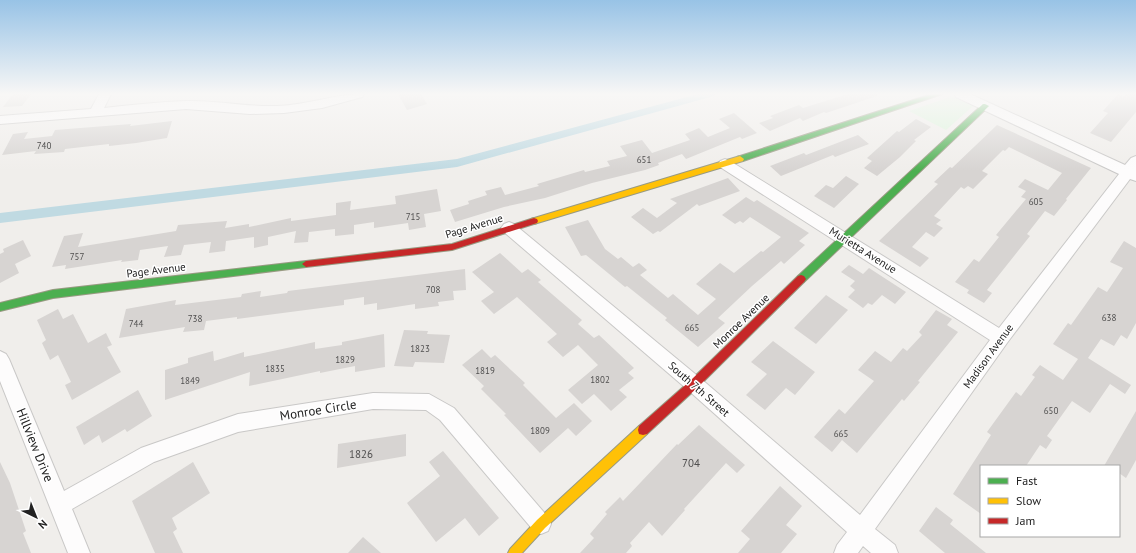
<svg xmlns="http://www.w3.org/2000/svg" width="1136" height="553" viewBox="0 0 1136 553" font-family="'PT Sans',sans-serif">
  <rect width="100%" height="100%" fill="#f0eeeb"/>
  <polygon fill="#dbf4db" points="953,96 973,106 946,130 909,111"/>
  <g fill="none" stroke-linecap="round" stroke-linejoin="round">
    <polygon fill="#c0dae2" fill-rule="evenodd" points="698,94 715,94 714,96 457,167 0,223 0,213 457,159"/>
  </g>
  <g fill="#d7d4d2">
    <polygon points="13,94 31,94 22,106 3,107"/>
    <polygon points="398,94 421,94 427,104 407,110"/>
    <polygon points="848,94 877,94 877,96 826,113 824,112 803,121 800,118 770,131 759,123 773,118 770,116 799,105 803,108"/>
    <polygon points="1118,94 1124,96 1125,94 1136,94 1136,112 1111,142 1090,133 1108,113 1103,111"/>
    <polygon points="734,113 757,133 742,139 740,137 686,159 682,154 658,163 659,165 645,170 592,183 545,198 504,207 455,222 450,210 469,204 468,201 487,195 485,191 501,187 505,195 539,186 537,184 584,170 585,172 610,166 607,161 627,156 620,146 642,140 652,153 690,140 685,134 699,128 708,137 730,128 719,119"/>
    <polygon points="916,119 931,127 914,140 916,141 900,157 877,176 864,168 872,161 867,158 897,131 899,132"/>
    <polygon points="172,121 167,138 136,143 109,146 109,144 65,149 64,152 34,154 36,151 2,155 13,134 28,132 24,139 52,136 55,130 131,124 130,126"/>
    <polygon points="997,125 1091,168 1066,199 1067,200 1054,216 1045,211 1027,234 1030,236 987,290 992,293 984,303 967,293 969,290 955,282 974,259 979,262 999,237 996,235 1026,199 1021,197 1026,191 1018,187 1025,179 1048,190 1062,173 1009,147 1005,151 1003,150 982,171 988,174 973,189 968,186 964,189 961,187 934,216 941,220 936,224 943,228 934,237 926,232 912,247 929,258 920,267 879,241 938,184 934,182 950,167 952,168"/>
    <polygon points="858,135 869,144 835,157 833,155 781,176 770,166 804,153 806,155"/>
    <polygon points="846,176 859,184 834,208 814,196 826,185 833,188"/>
    <polygon points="728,178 740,191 699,206 697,204 660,232 658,231 653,234 631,217 643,208 657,218 677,203 670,199"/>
    <polygon points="437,189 441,211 424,214 426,227 409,230 408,223 374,228 374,222 354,225 354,234 335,236 335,229 309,232 308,242 294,243 296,231 268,237 268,245 254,248 254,237 226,241 225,251 209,253 211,242 184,245 181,255 164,257 168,246 140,250 138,260 121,262 122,260 65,269 66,265 52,267 64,236 83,233 78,247 176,231 178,225 227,221 225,228 249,224 249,227 291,218 291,221 336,215 336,203 351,201 350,210 396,204 395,196"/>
    <polygon points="746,197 754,202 757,200 809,233 799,241 805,245 784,264 781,261 752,286 718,318 725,323 698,347 665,320 667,318 627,286 625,287 586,255 581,256 565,227 588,220 605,249 618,259 621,257 633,267 639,263 647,270 640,275 668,298 673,294 698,315 716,299 696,284 720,263 734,273 761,251 763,252 781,237 750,217 743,223 740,221 735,224 722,215"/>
    <polygon points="23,240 31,256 15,264 19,273 0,283 0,254 4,252 3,249"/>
    <polygon points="1124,241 1136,248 1136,323 1127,339 1121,335 1114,346 1101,339 1088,358 1131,385 1125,394 1110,384 1090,413 1072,401 1047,436 1052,440 1046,449 1040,445 1026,466 981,466 981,514 953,494 991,435 987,432 1016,392 1021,396 1035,377 1032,375 1040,365 1063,380 1078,359 1053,344 1068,323 1071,325 1098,287 1107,292 1123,268 1110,262"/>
    <polygon points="500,253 522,273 528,269 541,280 538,282 582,320 578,324 594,338 599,335 634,368 628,373 634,378 619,390 627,397 611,411 594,394 582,404 568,390 598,365 578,345 563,357 547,342 557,334 517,297 494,314 481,301 494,292 472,272"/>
    <polygon points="849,265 863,274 869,268 906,292 895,304 882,295 872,305 868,303 863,308 848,297 855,290 850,286 855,281 841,272"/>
    <polygon points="465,269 466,290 453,291 454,300 438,302 439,306 415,309 415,304 377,310 377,303 364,305 364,297 344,300 344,305 237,319 237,317 206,321 204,330 183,332 185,327 119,338 126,309 176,300 175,305 241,297 242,294 261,291 260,297 287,293 288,291"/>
    <polygon points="826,295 848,310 816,344 794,328"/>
    <polygon points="58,309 63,319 73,314 88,343 106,333 112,345 107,347 121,372 72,400 65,385 71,382 58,355 50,360 42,343 46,340 37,320"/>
    <polygon points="936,310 952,319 947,325 958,332 918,381 920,382 904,401 902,399 857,453 842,440 832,452 814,437 839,409 845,414 874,381 858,370 875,351 891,362 903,348 907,351 922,335 919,332"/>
    <polygon points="404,330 428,331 427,334 450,335 444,363 415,362 413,367 394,366"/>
    <polygon points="384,334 385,367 355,372 355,366 320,373 320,371 249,386 250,372 165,400 165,370 188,363 188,358 213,351 214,361 244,352 244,357 315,342 315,349 342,345 342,342"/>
    <polygon points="773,341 815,372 795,395 786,388 765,410 746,395 767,374 751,362"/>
    <polygon points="482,349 491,358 495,355 525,383 523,385 556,418 574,403 592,421 576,436 568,428 540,453 504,415 506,414 481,389 484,386 462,365"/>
    <polygon points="138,390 152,416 127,432 125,429 102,443 99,435 84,445 76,427"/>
    <polygon points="1136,411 1136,460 1126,478 1119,473 1119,466 1104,466"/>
    <polygon points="699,425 745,465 737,473 726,463 684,509 685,510 662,536 649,522 630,543 632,546 626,553 580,553 594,538 590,534 607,514 605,512 620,497 623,501 677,444 678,445"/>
    <polygon points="406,434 406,456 337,468 338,444"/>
    <polygon points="443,451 499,518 479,536 465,518 436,542 407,503 440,476 429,462"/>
    <polygon points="0,462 10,483 26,531 23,533 31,553 0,553"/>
    <polygon points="193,462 210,493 172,518 177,529 173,532 183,553 155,553 132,501"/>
    <polygon points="780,486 802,506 786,525 797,534 781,553 738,553 750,539 741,531"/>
    <polygon points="936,507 953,520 950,524 986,553 945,553 919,531"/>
    <polygon points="363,537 381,553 348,553"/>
  </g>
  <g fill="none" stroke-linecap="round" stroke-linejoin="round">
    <defs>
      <g id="street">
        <path d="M99,94H111L104,108C131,105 159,102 186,101C216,100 247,107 277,106C307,105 335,94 364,94L362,97L322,108L284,113L250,114L186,109L0,124V116L91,109Z"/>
        <polygon points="954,94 970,94 1125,165 1131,158 1136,156 1136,181 1130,179 1007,343 875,529 895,545 898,553 871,553 863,546 858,553 834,553 837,545 847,532 688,390 504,232 501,228 504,224 509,222 514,224 700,378 860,515 990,340 720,167 718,164 720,161 725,159 730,161 999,328 1119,174 956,97"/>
        <polygon points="0,351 6,354 9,359 64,491 141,448 238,414 373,393 429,394 454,408 548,517 551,524 548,531 541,534 534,531 440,420 426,410 373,409 238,432 154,462 72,509 90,553 68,553 0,381"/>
      </g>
      <g id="fast">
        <polygon points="932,94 942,94 743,161 737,161 736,159 737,157"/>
        <polygon points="983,104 985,104 989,106 804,282 798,282 796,279 798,276"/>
        <polygon points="306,261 310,264 306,267 53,298 0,311 0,303 53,290"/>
      </g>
      <g id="slow">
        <polygon points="740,156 744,159 743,161 534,224 530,221 531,219"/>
        <polygon points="643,425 647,426 648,430 647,434 545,528 522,553 508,553 510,549 537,520 639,426"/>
      </g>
      <g id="jam">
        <polygon points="534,218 537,219 538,221 537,223 452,250 306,267 302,264 306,261 452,244"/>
        <polygon points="801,275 804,276 806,279 804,282 698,387 647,434 643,435 639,434 638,430 639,426 690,381 798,276"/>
      </g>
    </defs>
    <use href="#street" stroke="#c9c8c7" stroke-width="2"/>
    <use href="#fast" stroke="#989a82" stroke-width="2"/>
    <use href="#slow" stroke="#989a82" stroke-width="2"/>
    <use href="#jam" stroke="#989a82" stroke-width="2"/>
    <use href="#street" fill="#fdfcfc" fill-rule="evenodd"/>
    <use href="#fast" fill="#4caf50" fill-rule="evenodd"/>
    <use href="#slow" fill="#ffc107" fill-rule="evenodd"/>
    <use href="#jam" fill="#c62828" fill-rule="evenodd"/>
  </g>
  <linearGradient id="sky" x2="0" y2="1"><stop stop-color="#98c3e6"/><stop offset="0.55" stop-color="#f8f7f6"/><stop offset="1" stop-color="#f8f7f6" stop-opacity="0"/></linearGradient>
  <rect width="1136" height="171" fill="url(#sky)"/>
  <g text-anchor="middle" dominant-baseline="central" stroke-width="3" stroke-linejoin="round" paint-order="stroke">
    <g font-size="9" fill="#4f4e4e">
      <text x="44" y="145">740</text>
      <text x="644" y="159">651</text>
      <text x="1036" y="201">605</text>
      <text x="413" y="216">715</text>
      <text x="77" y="256">757</text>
      <text x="433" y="289">708</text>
      <text x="1109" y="317">638</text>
      <text x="195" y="318">738</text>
      <text x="136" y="323">744</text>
      <text x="692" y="327">665</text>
      <text x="420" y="348">1823</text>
      <text x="345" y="359">1829</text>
      <text x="275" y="368">1835</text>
      <text x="485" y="370">1819</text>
      <text x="600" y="379">1802</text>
      <text x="190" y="380">1849</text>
      <text x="1051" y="410">650</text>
      <text x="540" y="430">1809</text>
      <text x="841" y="433">665</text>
    </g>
    <g font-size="11" fill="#222" stroke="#fff">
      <text transform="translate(474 226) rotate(-17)">Page Avenue</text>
      <text transform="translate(863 250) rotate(32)">Murietta Avenue</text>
      <text transform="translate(156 270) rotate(-7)">Page Avenue</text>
      <text transform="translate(741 321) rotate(-44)">Monroe Avenue</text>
      <text transform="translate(988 356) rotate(-54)">Madison Avenue</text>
      <text transform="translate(699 389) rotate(41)">South 7th Street</text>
    </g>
    <g font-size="11" fill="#4f4e4e">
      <text x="361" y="454">1826</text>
      <text x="691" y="463">704</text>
    </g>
    <g font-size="13" fill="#222" stroke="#fff">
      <text transform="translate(318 410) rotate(-9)">Monroe Circle</text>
      <text transform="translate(35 445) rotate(68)">Hillview Drive</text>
    </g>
  </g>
  <rect x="980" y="465" width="140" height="72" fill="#ffffff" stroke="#a7a7a7"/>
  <rect x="988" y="478" width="20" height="6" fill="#4caf50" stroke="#a7a7a7"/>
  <text x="1016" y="485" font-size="12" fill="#222222">Fast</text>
  <rect x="988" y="498" width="20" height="6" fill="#ffc107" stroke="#a7a7a7"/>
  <text x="1016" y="505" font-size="12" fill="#222222">Slow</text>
  <rect x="988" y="518" width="20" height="6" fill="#c62828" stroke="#a7a7a7"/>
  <text x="1016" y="525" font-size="12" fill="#222222">Jam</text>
  <g transform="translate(36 517) rotate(137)" stroke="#ffffff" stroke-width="3" paint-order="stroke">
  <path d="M0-3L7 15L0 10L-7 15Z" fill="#222222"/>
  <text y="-6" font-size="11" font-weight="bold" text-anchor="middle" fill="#222222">N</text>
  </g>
</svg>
